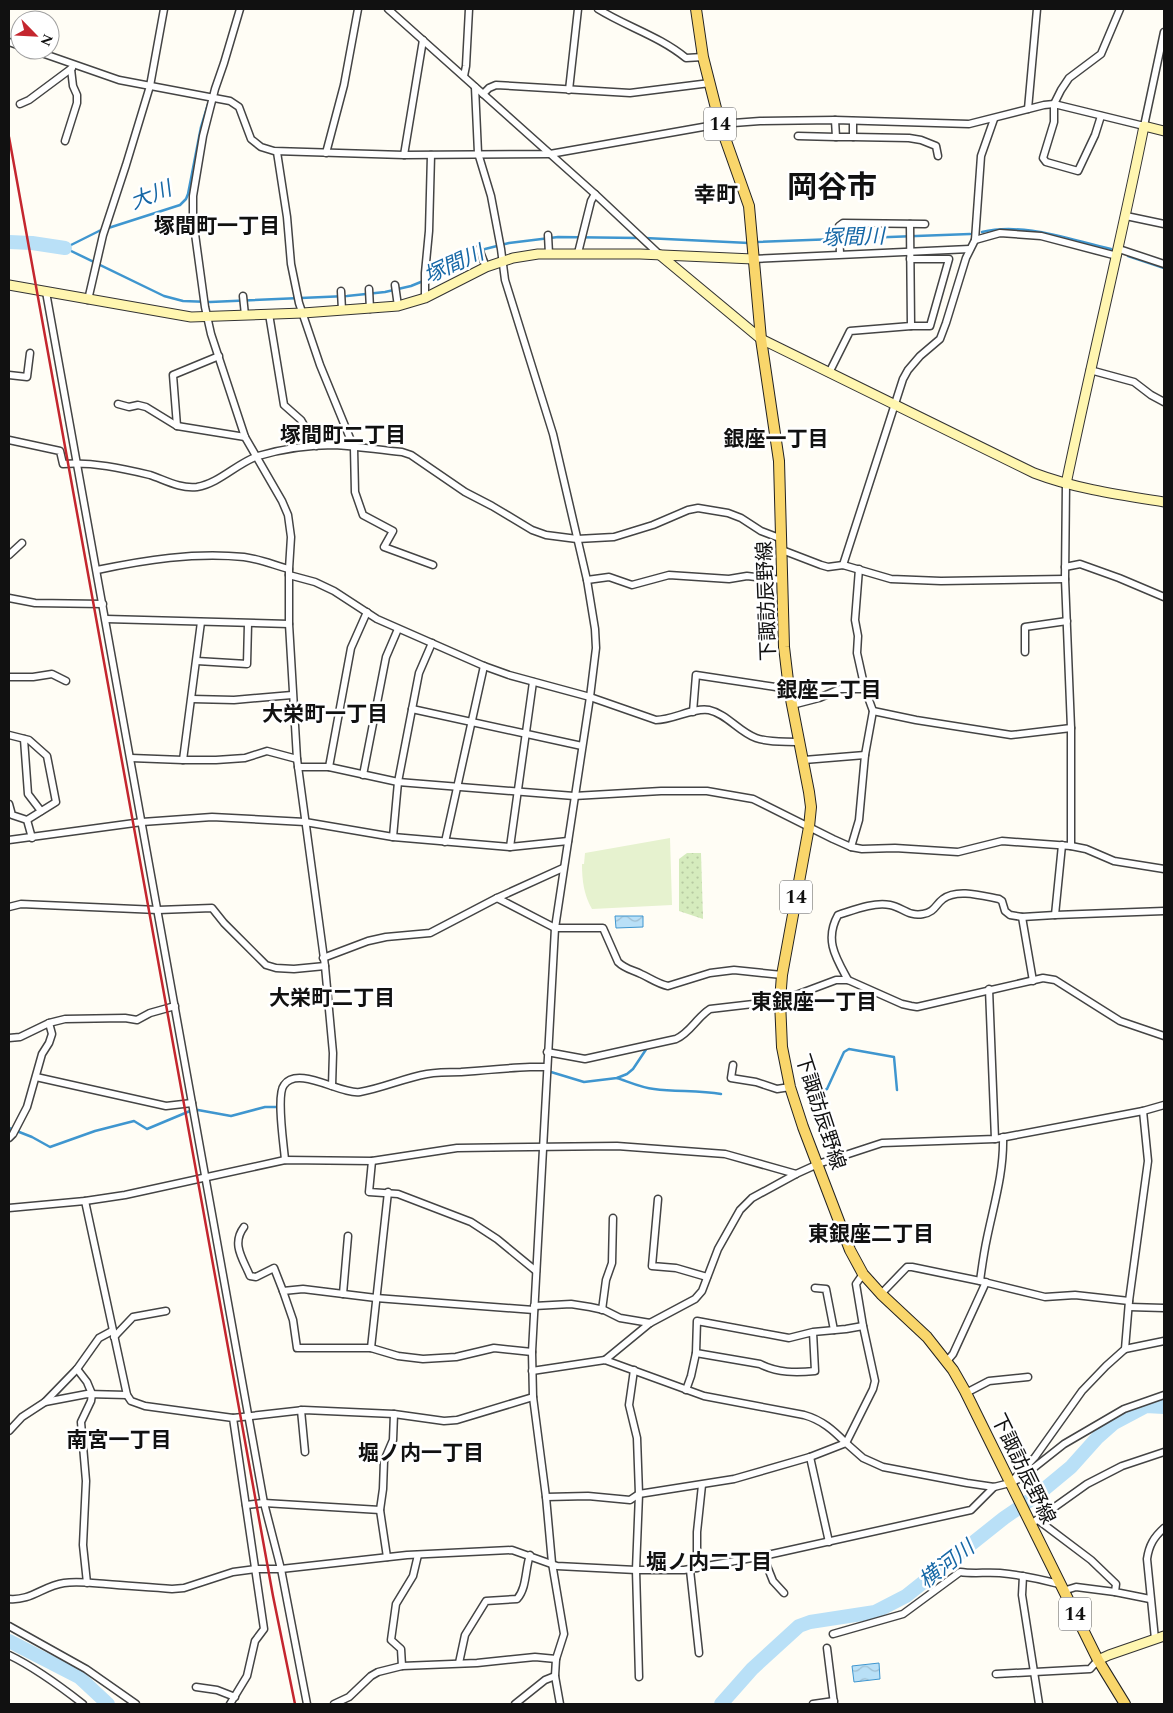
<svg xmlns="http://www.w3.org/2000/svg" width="1173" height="1713" viewBox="0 0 1173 1713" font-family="Spectral,'Noto Sans JP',serif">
  <defs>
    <pattern id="grass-dots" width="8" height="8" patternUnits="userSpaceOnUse" patternTransform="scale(1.25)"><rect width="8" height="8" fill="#d5ebbd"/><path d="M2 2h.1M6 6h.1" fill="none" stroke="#b6c8a1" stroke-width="1.8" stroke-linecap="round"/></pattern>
    <pattern id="water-waves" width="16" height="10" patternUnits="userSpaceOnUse" patternTransform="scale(1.25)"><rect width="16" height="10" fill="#b9e0f7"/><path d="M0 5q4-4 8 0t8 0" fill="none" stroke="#9ebfd3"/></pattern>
  </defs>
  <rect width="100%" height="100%" fill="#fffdf5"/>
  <polygon fill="url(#grass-dots)" points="687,853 701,853 703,919 679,911 679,859"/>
  <path fill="#e6f2cf" d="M670,838L672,905L592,909C584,895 582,881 582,864H584L585,853Z"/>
  <g fill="url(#water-waves)" stroke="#3f96cf">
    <polygon points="615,916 643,916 643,927 616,928"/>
    <polygon points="879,1663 880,1679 854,1682 852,1666"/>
  </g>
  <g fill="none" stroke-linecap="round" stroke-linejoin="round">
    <g stroke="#3f96cf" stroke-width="2.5">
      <path d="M982,232C1024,222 1070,240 1111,249"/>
      <polyline points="645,238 749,243"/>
      <polyline points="755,242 970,234"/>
      <polyline points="65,248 164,296 183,301 210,302 347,296 385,292 411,286 433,277 485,249 509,243 558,237 639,238"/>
      <polyline points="65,248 99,231 180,205 186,199 188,194 201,127 208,104"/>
      <polyline points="1128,256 1164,268"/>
      <polyline points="551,1072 584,1082 617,1078 627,1074 633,1069 647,1048"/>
      <path d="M617,1078C629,1082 642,1088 654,1089C677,1092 699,1090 721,1094"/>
      <polyline points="817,1092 827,1089 844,1052 849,1049 894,1057 897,1090"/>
      <polyline points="9,1128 32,1137 50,1147 95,1131 134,1121 147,1129 190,1111 198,1110 231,1116 265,1107 278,1107"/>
    </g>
    <g stroke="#b9e0f7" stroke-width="14">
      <polyline points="9,242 32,243 65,248"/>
      <polyline points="9,1641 79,1677 108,1704"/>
      <polyline points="721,1704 752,1669 799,1626 810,1622 875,1612 906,1596 1004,1518 1036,1496 1071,1467 1097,1438 1114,1423 1146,1406 1164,1407"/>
    </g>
    <defs>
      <g id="street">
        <polyline points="240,9 224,63 215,89 203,136 193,196 193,219 205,307 211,334 245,437 282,501 288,515 291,537 289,569 289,624 297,759 325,966 333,1053 332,1086"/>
        <polyline points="388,9 595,194 660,255"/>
        <path d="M598,9C627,27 659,36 686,58L703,57"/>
        <polyline points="9,42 20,46"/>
        <polyline points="33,50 119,80 230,101 239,107 251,139 261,147 274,151 404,155 550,154 720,124 760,121 835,120 969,124 1044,105 1054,104 1144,126 1164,32"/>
        <polyline points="464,76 466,66 469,9"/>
        <polyline points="475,87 478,153 491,196 501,249 505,280 553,434 587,580 595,629 596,648 590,697 555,928 532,1352 533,1397 546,1497 552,1563 564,1634 556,1659 555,1676 560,1704"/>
        <polyline points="569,90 578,9"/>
        <polyline points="483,94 489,88 496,85 630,93 710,83"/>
        <polyline points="20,104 29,100 72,68"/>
        <polyline points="1028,109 1037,9"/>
        <polyline points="1101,116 1095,135 1078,171 1046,162 1043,158 1054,122 1054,104 1061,90 1069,78 1101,54 1120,9"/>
        <polyline points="835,120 836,137 853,137 853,121"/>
        <polyline points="798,136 836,137"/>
        <polyline points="853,137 909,138 921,140 936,146 938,156"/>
        <polyline points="65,141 77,103 77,95 73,86 71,69"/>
        <polyline points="277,152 287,217 291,264 299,303 320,365 354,448 355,492 363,515 393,531 384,547 433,565"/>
        <polyline points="326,153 344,85 358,9"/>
        <polyline points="404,155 423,40"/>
        <polyline points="1126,216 1164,224"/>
        <polyline points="548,235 549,254"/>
        <polyline points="975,240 1000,233 1041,236 1117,256"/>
        <polyline points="479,249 486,267"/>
        <polyline points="1119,249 1164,264"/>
        <polyline points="578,253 591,201 595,194"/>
        <polyline points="840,254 839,226 843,223 925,224"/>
        <polyline points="753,259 970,249"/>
        <polyline points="910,259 949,259 930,326 911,326"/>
        <polyline points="395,285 398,306"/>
        <polyline points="369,289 370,309"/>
        <polyline points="341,291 342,310"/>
        <polyline points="46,292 264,1503 281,1569 307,1704"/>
        <polyline points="243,296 245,315"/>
        <polyline points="425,298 425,273 429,231 431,155"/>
        <polyline points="88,300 103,235 126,165 150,86 164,9"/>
        <polyline points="269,314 284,405 301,420 316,446"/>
        <polyline points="1090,370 1134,382 1151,395 1164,402"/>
        <polyline points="829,373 850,331 911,326 910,224"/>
        <polyline points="9,375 27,377 30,353"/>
        <polyline points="118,404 129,407 138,405 146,407 177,426 245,437"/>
        <polyline points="177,426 173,375 219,356"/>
        <path d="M9,440L60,451L63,464C93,462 121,468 150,475C165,480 180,489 197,487C220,483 237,463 258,456C282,449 309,445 334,445C356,446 379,450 402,452L411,455L465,492L492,506L532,530L546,535L577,539L614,537L653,525L688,510L698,508L728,513L741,518L761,531L782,539"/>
        <polyline points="1066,484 1065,579 1071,728 1071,846"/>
        <polyline points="782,550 821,565 828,567 843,565 891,579 941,581 1065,579"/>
        <polyline points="9,555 22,543"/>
        <polyline points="843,565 903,379 908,370 920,356 940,339 946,323 966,258 975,240 981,156 994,119"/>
        <polyline points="1065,567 1080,564 1119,578 1164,597"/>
        <path d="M97,570C145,560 194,552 244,557C259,559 274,565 289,569"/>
        <path d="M289,575L315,582L334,591L377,619L484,666L509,675L590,697L656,720C673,720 694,707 709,710C727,714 739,732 756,738C770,743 785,741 799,742"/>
        <polyline points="587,580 609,577 632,585 669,575 729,579 747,576 782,580"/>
        <polyline points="9,598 35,603 103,604"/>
        <polyline points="106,619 289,624"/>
        <polyline points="201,622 183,760 216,760 245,758 267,751 297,759"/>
        <polyline points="1025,652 1025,627 1067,621"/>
        <polyline points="197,661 247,664 248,624"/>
        <polyline points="9,677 33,677 52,674 66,681"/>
        <polyline points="192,699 234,700 292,695"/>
        <polyline points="792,705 819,698 840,689 865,689"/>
        <polyline points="412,709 582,746"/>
        <polyline points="873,711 916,720 1011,735 1071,728"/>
        <polyline points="693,712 696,675 789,689"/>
        <polyline points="9,735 29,740 47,756 56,802 27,820"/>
        <polyline points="24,739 28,794 41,811"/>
        <polyline points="131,758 183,760"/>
        <polyline points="804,760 865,755"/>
        <polyline points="298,767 329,767 398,782 574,796 661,791 707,791 753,799 833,839 851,847 862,849 895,848 958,852 1002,841 1071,846 1086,849 1114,861 1164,869"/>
        <polyline points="329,767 351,648 367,612"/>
        <polyline points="363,775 386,657 398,629"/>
        <polyline points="9,804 12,815 27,820 32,838"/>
        <polyline points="393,837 398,782 419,673 432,643"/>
        <polyline points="9,840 142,822 212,817 305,822 393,837 510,847 568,841"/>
        <polyline points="445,842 484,666"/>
        <polyline points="510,847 533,682"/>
        <polyline points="851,847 859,820 865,755 873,711 865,689 857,653 858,636 855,620 859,569"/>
        <path d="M497,898L555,928H603L618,962C625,969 633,970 641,974C650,978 658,984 668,986L710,973L734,970L782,975"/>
        <polyline points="9,907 21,904 158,910 212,908 224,923 266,965 276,968 294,969 325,966"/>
        <polyline points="1055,915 1062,845"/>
        <polyline points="1022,917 1033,981"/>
        <polyline points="323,958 368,941 386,937 430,933 497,898 563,868"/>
        <path d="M848,980C836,958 824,940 838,915C854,910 873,902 890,905C902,907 909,917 923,914C935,912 935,905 943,899C957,888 983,896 999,899L1002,901L1005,911L1010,915L1022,917L1055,915L1164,911"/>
        <polyline points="989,989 995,1139"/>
        <polyline points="9,1038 20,1037 49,1023 65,1019 125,1018 137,1020 150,1013 175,1006"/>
        <path d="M547,1052L585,1059L676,1039C691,1032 696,1018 710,1009L780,1001L836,980H848L902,1004L911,1006L917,1007L1043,978L1055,980L1120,1021L1164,1036"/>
        <polyline points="733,1065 731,1078 756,1082 777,1089 790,1087"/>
        <polyline points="36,1077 166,1106 192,1103"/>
        <polyline points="9,1138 13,1134 27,1107 42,1054 49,1043 52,1034 49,1023"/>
        <path d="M285,1160C284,1146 276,1095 284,1085C298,1065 341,1095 360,1092C383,1088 404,1078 427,1074C438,1072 450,1072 461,1072C484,1070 507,1068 530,1067H546"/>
        <polyline points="372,1161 369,1192 398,1194 471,1222 497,1239 536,1271"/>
        <polyline points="658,1199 652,1266 676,1268 707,1277"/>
        <polyline points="85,1201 127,1395 131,1401 145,1406 233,1418 264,1629 255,1641 247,1676 230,1704"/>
        <polyline points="9,1208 85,1201 125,1195 285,1160 372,1161 457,1148 617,1146 725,1154 796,1174"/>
        <path d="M244,1227C231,1244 243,1259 250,1276L256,1277L274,1268L283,1291"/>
        <path d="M980,1281C982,1266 984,1252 987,1238C994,1204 1004,1172 1003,1137"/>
        <polyline points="815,1288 826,1289 834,1330"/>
        <polyline points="343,1294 348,1236"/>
        <polyline points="881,1294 907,1267 912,1267 980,1281 1045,1297 1075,1295 1129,1301"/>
        <polyline points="534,1306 571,1304 590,1307 604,1310 620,1318 650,1323"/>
        <polyline points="1129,1307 1164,1308"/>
        <polyline points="602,1310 606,1280 612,1263 613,1218"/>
        <path d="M813,1332L815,1371C796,1373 778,1373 760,1364L696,1353L697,1321L789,1338L813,1332L846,1329L863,1326"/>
        <polyline points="114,1337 133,1317 166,1311"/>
        <polyline points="371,1348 388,1192"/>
        <polyline points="1125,1349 1164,1341"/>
        <polyline points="532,1352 494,1348 456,1357 423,1359 398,1356 371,1348 297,1348 293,1320 283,1291 303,1289 376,1298 534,1310"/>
        <polyline points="605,1360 650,1323 695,1299 702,1291 718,1249 740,1210 752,1198 796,1174 818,1164 882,1143 995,1139 1143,1111 1164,1105"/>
        <polyline points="947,1361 953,1354 986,1282"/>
        <polyline points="77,1369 87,1382 92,1394 91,1401 81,1422 86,1481 83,1545 87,1583"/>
        <polyline points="634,1370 629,1405 637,1438 639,1494 636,1570 639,1677"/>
        <path d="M532,1371L605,1360L704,1396L804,1415C822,1420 833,1430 846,1443L873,1389L875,1381L863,1326L856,1284L863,1274"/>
        <polyline points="686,1390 691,1376 696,1353"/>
        <polyline points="966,1393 989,1381 1028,1377"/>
        <polyline points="45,1402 77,1369 99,1338 112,1331"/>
        <polyline points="301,1410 305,1452"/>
        <polyline points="233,1418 304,1410 394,1414 444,1421 457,1420 533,1397"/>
        <polyline points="9,1431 22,1417 45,1402 87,1394 127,1395"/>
        <polyline points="810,1457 829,1542"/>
        <polyline points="1011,1482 1035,1457 1082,1391 1106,1366 1125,1349 1129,1301 1148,1161 1143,1111"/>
        <polyline points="546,1497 588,1496 630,1500 639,1494 734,1479 810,1457 846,1443 863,1458 883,1467 967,1483 994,1487 1010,1483 1021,1478 1064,1444 1124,1409 1164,1395"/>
        <polyline points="246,1505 264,1503 380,1510"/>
        <polyline points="1038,1520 1091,1560 1116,1584 1115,1592 1150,1599"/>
        <polyline points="1031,1524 1087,1484 1122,1466 1164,1452"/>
        <polyline points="763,1556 773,1581 784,1593"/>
        <polyline points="387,1557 380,1510 383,1489 384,1461 393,1440 394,1414"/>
        <polyline points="697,1568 697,1532 702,1485"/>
        <polyline points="690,1570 699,1653"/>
        <polyline points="1023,1576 1022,1595 1039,1704"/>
        <polyline points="1063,1591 1076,1587 1115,1592"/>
        <path d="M9,1599C31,1601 43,1586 64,1583C77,1581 93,1583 106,1584C128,1586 150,1587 172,1589L184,1588L233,1572L256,1569H281L407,1555L512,1550L557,1566L636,1570H684L763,1556L971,1510L994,1487"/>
        <polyline points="9,1626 86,1669 136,1704"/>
        <path d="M833,1634L903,1614L960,1572C973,1574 986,1572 1000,1573C1020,1575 1040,1579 1059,1584"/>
        <path d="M1155,1639L1147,1559C1149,1545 1154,1537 1164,1528"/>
        <polyline points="827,1648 834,1704"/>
        <path d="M9,1655C36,1668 60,1686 83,1704"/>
        <path d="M459,1663L465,1635L486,1601L517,1599C527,1588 525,1569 530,1555"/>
        <polyline points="402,1666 401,1649 391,1640 396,1604 413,1576 418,1555"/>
        <polyline points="996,1674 1090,1669 1098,1660"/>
        <polyline points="196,1687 217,1690 235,1697"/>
        <polyline points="334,1704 349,1697 371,1676 378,1672 402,1666 477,1663 535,1657 556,1659"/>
        <polyline points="515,1704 545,1680 555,1676"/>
        <polyline points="813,1704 834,1701"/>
      </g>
      <g id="secondary">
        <path d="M660,255L761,339L1034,473C1076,489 1120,495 1164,502"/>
        <polyline points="9,285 191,317 303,313 398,306 425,298 486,267 513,258 538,254 640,254 753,259"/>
        <path d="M1066,484C1091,364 1120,246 1144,126L1164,131"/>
        <polyline points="1098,1660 1109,1655 1164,1636"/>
      </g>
      <polyline id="primary" points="696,9 703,57 720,124 749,206 761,339 779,461 784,647 789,689 809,792 811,807 809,827 782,975 780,1001 782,1047 790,1087 803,1127 850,1250 863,1274 881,1294 927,1337 953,1370 965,1391 1098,1660 1125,1704"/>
    </defs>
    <use href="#street" stroke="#444" stroke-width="9"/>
    <use href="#secondary" stroke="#333" stroke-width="11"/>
    <use href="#primary" stroke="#222" stroke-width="12"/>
    <use href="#street" stroke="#fff" stroke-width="6"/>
    <use href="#secondary" stroke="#fff6b0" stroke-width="9"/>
    <use href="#primary" stroke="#f9d66b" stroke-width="10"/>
    <polyline stroke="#c4262e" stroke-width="2.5" points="9,137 273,1596 295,1704"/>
  </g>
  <g text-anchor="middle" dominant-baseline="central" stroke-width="5" stroke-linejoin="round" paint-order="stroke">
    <g fill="#fff" stroke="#585858" stroke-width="1">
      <rect x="704" y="107.5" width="32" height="33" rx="4"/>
      <rect x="780" y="880.5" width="32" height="33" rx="4"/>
      <rect x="1059" y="1597.5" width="32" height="33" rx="4"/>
    </g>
    <g font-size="19" font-weight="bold" fill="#111">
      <text x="720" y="124">14</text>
      <text x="796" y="897">14</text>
      <text x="1075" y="1614">14</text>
    </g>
    <g font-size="20" fill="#111" stroke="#fff">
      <text transform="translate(767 601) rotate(-92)">下諏訪辰野線</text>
      <text transform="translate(820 1112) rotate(72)">下諏訪辰野線</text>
      <text transform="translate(1023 1469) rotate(64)">下諏訪辰野線</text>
    </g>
    <g font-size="21" font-style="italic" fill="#1768a6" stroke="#fff">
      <text transform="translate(151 196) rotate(-21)">大川</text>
      <text transform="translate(853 238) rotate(-2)">塚間川</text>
      <text transform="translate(454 265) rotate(-24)">塚間川</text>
      <text transform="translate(947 1565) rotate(-38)">横河川</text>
    </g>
    <g font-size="21" font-weight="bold" fill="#111" stroke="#fff">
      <text x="217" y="227">塚間町一丁目</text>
      <text x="343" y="436">塚間町二丁目</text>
      <text x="776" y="440">銀座一丁目</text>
      <text x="829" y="691">銀座二丁目</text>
      <text x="325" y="715">大栄町一丁目</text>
      <text x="332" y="999">大栄町二丁目</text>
      <text x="814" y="1003">東銀座一丁目</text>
      <text x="871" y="1235">東銀座二丁目</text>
      <text x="119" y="1441">南宮一丁目</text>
      <text x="421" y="1454">堀ノ内一丁目</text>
      <text x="709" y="1563">堀ノ内二丁目</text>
    </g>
    <g font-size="22" font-weight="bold" fill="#111" stroke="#fff">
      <text x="716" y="195">幸町</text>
    </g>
    <g font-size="30" font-weight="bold" fill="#111" stroke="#fff">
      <text x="832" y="188">岡谷市</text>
    </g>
  </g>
  <rect width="1173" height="1713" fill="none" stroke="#111111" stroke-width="20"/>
  <g transform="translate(35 35) rotate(114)"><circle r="24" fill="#ffffff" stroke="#a0a0a0"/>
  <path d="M0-4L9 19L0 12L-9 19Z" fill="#c4262e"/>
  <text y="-8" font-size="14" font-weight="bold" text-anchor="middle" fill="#111111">N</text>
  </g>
</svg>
